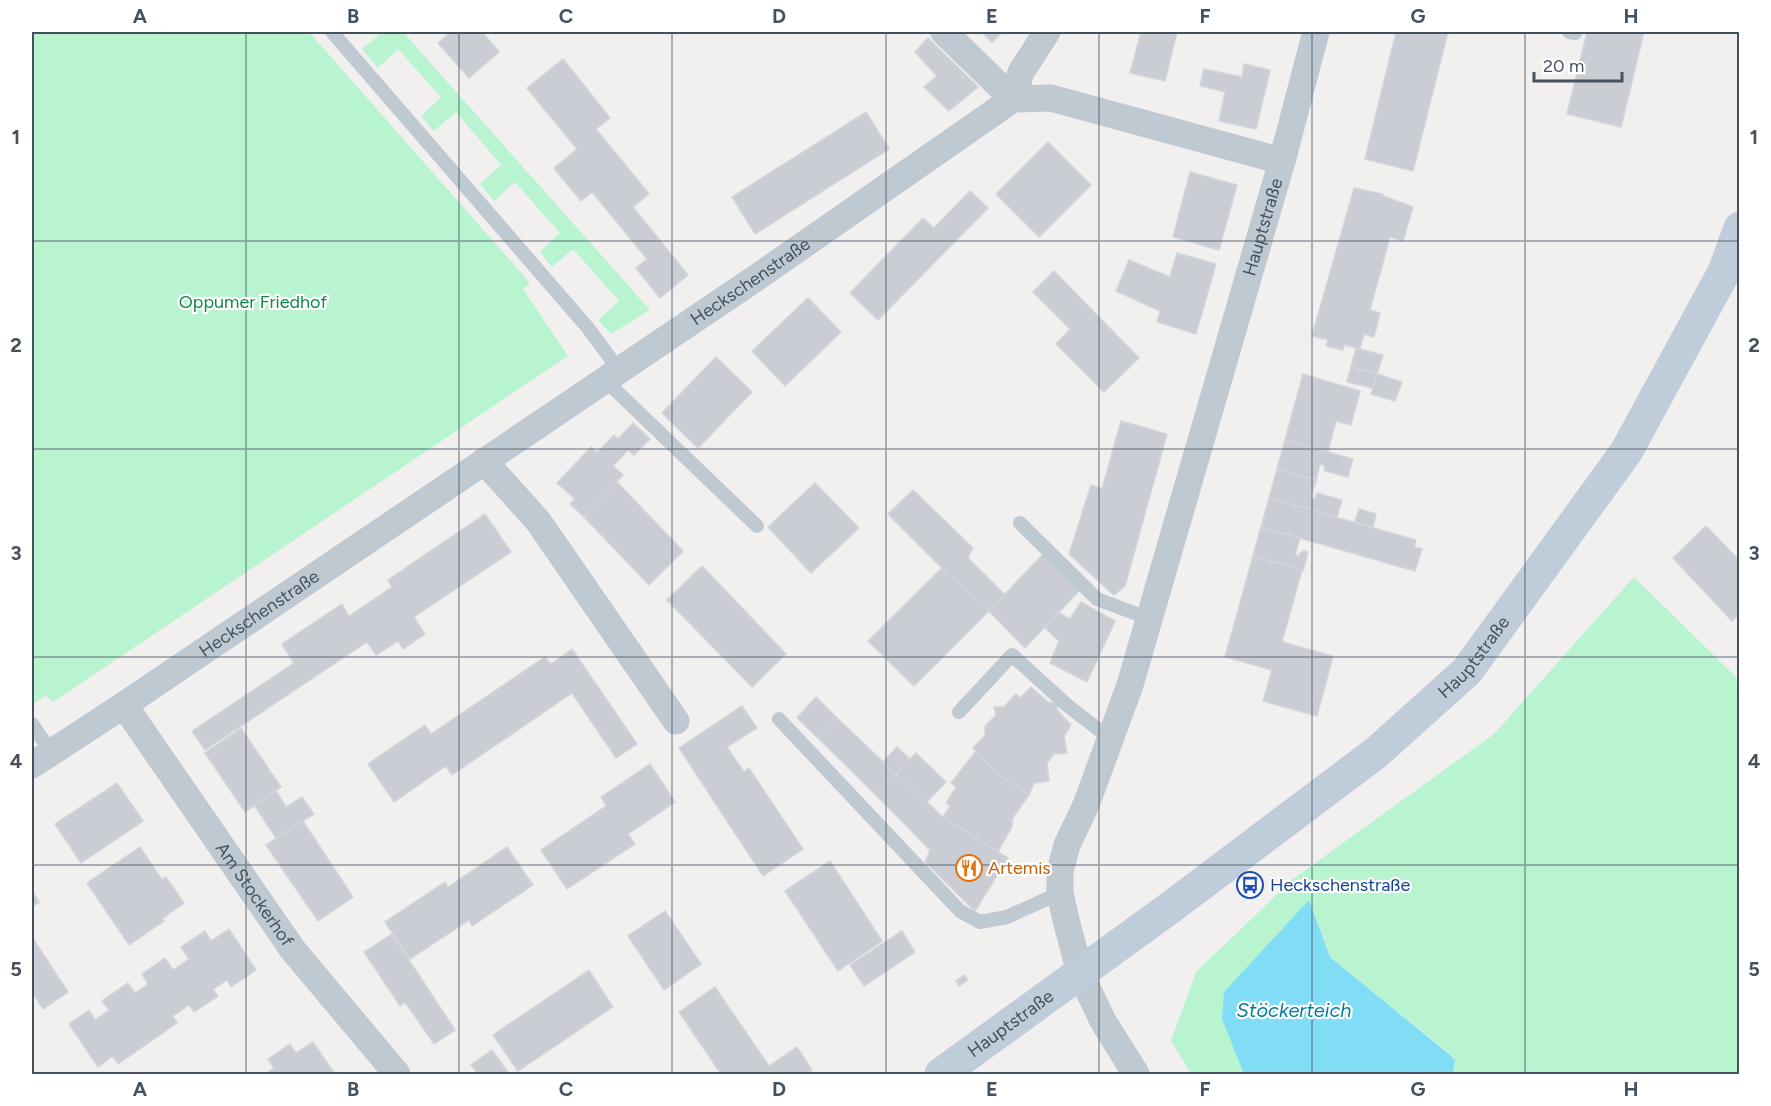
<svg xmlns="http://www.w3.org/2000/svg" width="1771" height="1106" viewBox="0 0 1771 1106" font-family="Figtree,sans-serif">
  <rect width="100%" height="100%" fill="#f2efef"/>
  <g fill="#b8f4cf">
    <polygon points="32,32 309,32 530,283 523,289 568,356 53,702 46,695 32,705"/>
    <polygon points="383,32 403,32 650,310 611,334 598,320 619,301 573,249 552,267 540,252 560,233 515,182 494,201 480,184 501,165 456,112 434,131 421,116 441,97 398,49 378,68 362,49"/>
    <polygon points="1634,577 1739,680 1739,1074 1453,1074 1455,1058 1330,957 1309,900 1235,1051 1244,1074 1191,1074 1171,1041 1196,972 1293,879 1494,734"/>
  </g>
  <polygon fill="#81ddf5" points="1309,900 1330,957 1455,1059 1453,1074 1244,1074 1222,1019 1224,992"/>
  <g fill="#caced4" stroke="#d2d5db" stroke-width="1.5">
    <polygon points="451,32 482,32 499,52 469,78 438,43"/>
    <polygon points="981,32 1003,32 992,42"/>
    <polygon points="1141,32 1177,32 1165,81 1130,73"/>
    <polygon points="1396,32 1448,32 1413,171 1365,159"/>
    <polygon points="1587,32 1644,32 1621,127 1567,114"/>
    <polygon points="928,38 978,87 949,111 924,87 937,76 915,52"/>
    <polygon points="563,59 610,118 596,129 649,194 633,207 688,275 660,298 636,268 647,259 592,192 581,201 554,168 577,149 527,88"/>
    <polygon points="1244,64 1270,70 1256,129 1219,121 1225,92 1200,86 1204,69 1242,77"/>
    <polygon points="866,112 889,149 755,234 732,197"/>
    <polygon points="1048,142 1091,185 1039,237 996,194"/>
    <polygon points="1190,172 1237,185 1219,250 1173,237"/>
    <polygon points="1354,188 1383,194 1383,196 1413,207 1403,241 1390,237 1370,310 1380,313 1374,337 1364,334 1360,349 1344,345 1343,350 1326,346 1328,340 1312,336"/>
    <polygon points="970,191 988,208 878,320 850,293 923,218 934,228"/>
    <polygon points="1177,253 1216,264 1196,334 1157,322 1160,311 1116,291 1129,260 1170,277"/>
    <polygon points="1054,271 1139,358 1104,392 1056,344 1070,329 1033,292"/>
    <polygon points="808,298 841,332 785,386 752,351"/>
    <polygon points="1356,348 1383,355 1377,374 1351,367"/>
    <polygon points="716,357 752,392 698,448 662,413"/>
    <polygon points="1351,367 1377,374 1373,388 1347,382"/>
    <polygon points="1303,374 1360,391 1351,425 1336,421 1328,452 1285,440"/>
    <polygon points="1377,374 1402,382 1395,401 1371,394"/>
    <polygon points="1121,421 1167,434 1125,586 1114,595 1069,554 1091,485 1102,489"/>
    <polygon points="633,423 650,439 634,455 628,450 613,466 623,475 584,517 570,504 575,499 557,483 591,447 597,453 614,435 618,439"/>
    <polygon points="1285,440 1353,459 1348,477 1325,471 1324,465 1320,464 1316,480 1277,469"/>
    <polygon points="1277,469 1316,480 1311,497 1315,499 1317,493 1342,500 1337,517 1269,498"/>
    <polygon points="617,482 683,551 649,585 584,517"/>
    <polygon points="815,483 859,528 811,573 768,527"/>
    <polygon points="913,490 973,548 968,558 1005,595 989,611 942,568 888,514"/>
    <polygon points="1269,498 1416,540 1414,547 1422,549 1415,571 1261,527"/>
    <polygon points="1359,509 1376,514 1373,527 1355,522"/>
    <polygon points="485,514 511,552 414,617 425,634 403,649 398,641 376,655 367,642 205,750 192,731 294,663 282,644 342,604 349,616 392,587 388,580"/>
    <polygon points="1706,526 1740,561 1740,614 1732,621 1673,558"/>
    <polygon points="1261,527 1300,538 1295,555 1299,556 1300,553 1304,551 1308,552 1303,571 1253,556"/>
    <polygon points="1043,554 1080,590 1025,648 989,611"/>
    <polygon points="1253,556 1302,570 1282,642 1333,656 1317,716 1263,701 1272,670 1225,657"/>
    <polygon points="702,566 786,654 752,687 667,600"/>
    <polygon points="942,568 989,611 914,686 868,641"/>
    <polygon points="1081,602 1115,621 1087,682 1050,663 1059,641 1045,628 1058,612 1070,619"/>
    <polygon points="572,649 637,744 616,758 572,693 452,775 446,766 394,802 368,764 425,725 431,734 545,657 551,664"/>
    <polygon points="1031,687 1048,702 1058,703 1057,710 1071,725 1064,736 1067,753 1054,754 1047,763 1049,781 1034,783 1029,795 996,773 973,748 985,735 985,726 996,715 994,707 1004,707 1016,694 1020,698"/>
    <polygon points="816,697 837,718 818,738 797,718"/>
    <polygon points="742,706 757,728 727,747 744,772 749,768 803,849 763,876 679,748"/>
    <polygon points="837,718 896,774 876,795 818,738"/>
    <polygon points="241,728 281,787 245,812 205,753"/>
    <polygon points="897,747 910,759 896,774 883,762"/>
    <polygon points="976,751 996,773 1029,795 1012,819 1012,827 997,853 943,817 950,806 946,803 956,787 951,783"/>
    <polygon points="916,753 946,782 926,803 896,774"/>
    <polygon points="650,764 675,802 628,834 635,844 567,889 541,850 606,806 601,797"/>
    <polygon points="896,774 943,817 1008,858 975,911 925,862 930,850 876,795"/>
    <polygon points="117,783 143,821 81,863 55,824"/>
    <polygon points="276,791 286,807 302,797 314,814 276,838 254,805"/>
    <polygon points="303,821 353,897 318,921 266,845"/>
    <polygon points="140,847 162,880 166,877 184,903 162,919 164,921 129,945 87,883"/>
    <polygon points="507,847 533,885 472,926 469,920 410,959 385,922 445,882 448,887"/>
    <polygon points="830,861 882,941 838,971 785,891"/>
    <polygon points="32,891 39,902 32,907"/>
    <polygon points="665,911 701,964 664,990 628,936"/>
    <polygon points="229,929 256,970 231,987 227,980 213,989 218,996 194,1012 189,1005 173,1016 177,1023 118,1064 113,1056 98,1067 69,1024 89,1010 95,1020 109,1010 102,1001 128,983 135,993 148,984 142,974 165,958 173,970 189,959 181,947 205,931 211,941"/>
    <polygon points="902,931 915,952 864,986 850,965"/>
    <polygon points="392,934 455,1030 434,1044 405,1002 400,1006 364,952"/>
    <polygon points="32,937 68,992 43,1009 32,992"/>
    <polygon points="589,970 613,1007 518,1071 493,1035"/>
    <polygon points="964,975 968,980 959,986 956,981"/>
    <polygon points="715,987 769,1066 797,1047 812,1070 805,1074 721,1074 679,1012"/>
    <polygon points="313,1042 335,1074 265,1074 274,1068 268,1059 290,1044 296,1053"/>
    <polygon points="492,1050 509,1074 478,1074 471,1065"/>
  </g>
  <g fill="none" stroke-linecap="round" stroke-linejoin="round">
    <g stroke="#bec9d2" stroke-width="14">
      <polyline points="332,32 588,328 619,370"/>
      <polyline points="1569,32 1575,33"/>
      <polyline points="605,380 757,526"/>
      <polyline points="1020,523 1097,599 1150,619"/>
      <polyline points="959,712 1012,655 1068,706 1111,739"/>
      <polyline points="779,719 960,911 980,922 1007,917 1060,893"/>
      <polyline points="32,724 51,752"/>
    </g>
    <g stroke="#bec9d2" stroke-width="27">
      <polyline points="944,32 1013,99 1021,72 1047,32"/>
      <polyline points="484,461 538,521 676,721"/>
      <path id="s1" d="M124,705L293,950L397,1074"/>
      <path id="s2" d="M32,765L124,705L756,278L1013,99L1051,98L1282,161"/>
      <path id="s3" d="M1136,1074L1103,1021L1080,973L1066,920L1060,893V871L1067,845L1086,805L1130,685L1282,161L1316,32"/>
    </g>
    <path stroke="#bfccda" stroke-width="33" id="s4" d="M941,1074L1171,907L1377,752L1467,671L1626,452L1724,272L1740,228"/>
  </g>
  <path fill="none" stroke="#45525e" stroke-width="1.5" stroke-opacity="0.55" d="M246,32V1074M459,32V1074M672,32V1074M886,32V1074M1099,32V1074M1312,32V1074M1525,32V1074M32,241H1740M32,449H1740M32,657H1740M32,865H1740"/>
  <defs>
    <symbol id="restaurant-ring" viewBox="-11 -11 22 22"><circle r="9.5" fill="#fff" stroke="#e8710a" stroke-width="1.5"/><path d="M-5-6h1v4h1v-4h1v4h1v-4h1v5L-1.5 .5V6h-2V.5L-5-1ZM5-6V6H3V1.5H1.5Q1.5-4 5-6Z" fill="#e8710a"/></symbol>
    <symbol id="bus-ring" viewBox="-11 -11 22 22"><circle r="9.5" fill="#fff" stroke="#1a4fb4" stroke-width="1.5"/><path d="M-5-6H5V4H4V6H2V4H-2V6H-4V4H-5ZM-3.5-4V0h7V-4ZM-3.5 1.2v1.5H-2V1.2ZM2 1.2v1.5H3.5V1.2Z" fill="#1a4fb4"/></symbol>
  </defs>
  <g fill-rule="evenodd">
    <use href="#restaurant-ring" x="954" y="853" width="30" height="30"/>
    <use href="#bus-ring" x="1235" y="870" width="30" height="30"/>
  </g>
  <g text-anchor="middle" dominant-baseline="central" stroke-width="4.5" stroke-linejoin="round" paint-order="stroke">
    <g font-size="18" fill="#45525e" stroke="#fff">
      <text stroke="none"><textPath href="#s3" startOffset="896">Hauptstraße</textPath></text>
      <text stroke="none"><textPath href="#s2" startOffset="866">Heckschenstraße</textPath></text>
      <text stroke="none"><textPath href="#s2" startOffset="273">Heckschenstraße</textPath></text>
      <text stroke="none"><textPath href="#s4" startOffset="678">Hauptstraße</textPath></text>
      <text stroke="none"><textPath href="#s1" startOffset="230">Am Stockerhof</textPath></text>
      <text stroke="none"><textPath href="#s4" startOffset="86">Hauptstraße</textPath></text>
    </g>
    <g font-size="18" fill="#0d884b" stroke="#fff">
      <text x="253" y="302">Oppumer Friedhof</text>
    </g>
    <g font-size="18" fill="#c56008" stroke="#fff" text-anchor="start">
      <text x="988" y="868">Artemis</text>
    </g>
    <g font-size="18" fill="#164399" stroke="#fff" text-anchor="start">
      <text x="1270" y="885">Heckschenstraße</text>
    </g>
    <g font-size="20" font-style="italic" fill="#037d9d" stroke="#fff">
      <text x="1294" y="1010">Stöckerteich</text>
    </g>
  </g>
  <rect width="1771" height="1106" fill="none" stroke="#ffffff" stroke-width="66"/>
  <path d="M1534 72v9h88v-9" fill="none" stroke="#45525e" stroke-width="3"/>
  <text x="1543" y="72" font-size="18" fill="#45525e" stroke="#ffffff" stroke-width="4.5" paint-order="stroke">20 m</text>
  <rect x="33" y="33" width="1705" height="1040" fill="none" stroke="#45525e" stroke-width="2"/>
  <g font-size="20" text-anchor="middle" font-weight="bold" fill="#45525e">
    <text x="140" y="23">A</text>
    <text x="353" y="23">B</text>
    <text x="566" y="23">C</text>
    <text x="779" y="23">D</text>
    <text x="992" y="23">E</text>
    <text x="1205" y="23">F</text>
    <text x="1418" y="23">G</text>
    <text x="1631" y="23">H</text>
    <text x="16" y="144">1</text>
    <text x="1754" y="144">1</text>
    <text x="16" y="352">2</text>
    <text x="1754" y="352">2</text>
    <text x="16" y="560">3</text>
    <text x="1754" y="560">3</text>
    <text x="16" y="768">4</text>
    <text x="1754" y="768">4</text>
    <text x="16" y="976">5</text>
    <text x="1754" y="976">5</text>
    <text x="140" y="1096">A</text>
    <text x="353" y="1096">B</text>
    <text x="566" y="1096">C</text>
    <text x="779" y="1096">D</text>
    <text x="992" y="1096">E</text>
    <text x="1205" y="1096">F</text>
    <text x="1418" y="1096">G</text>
    <text x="1631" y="1096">H</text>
  </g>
</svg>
